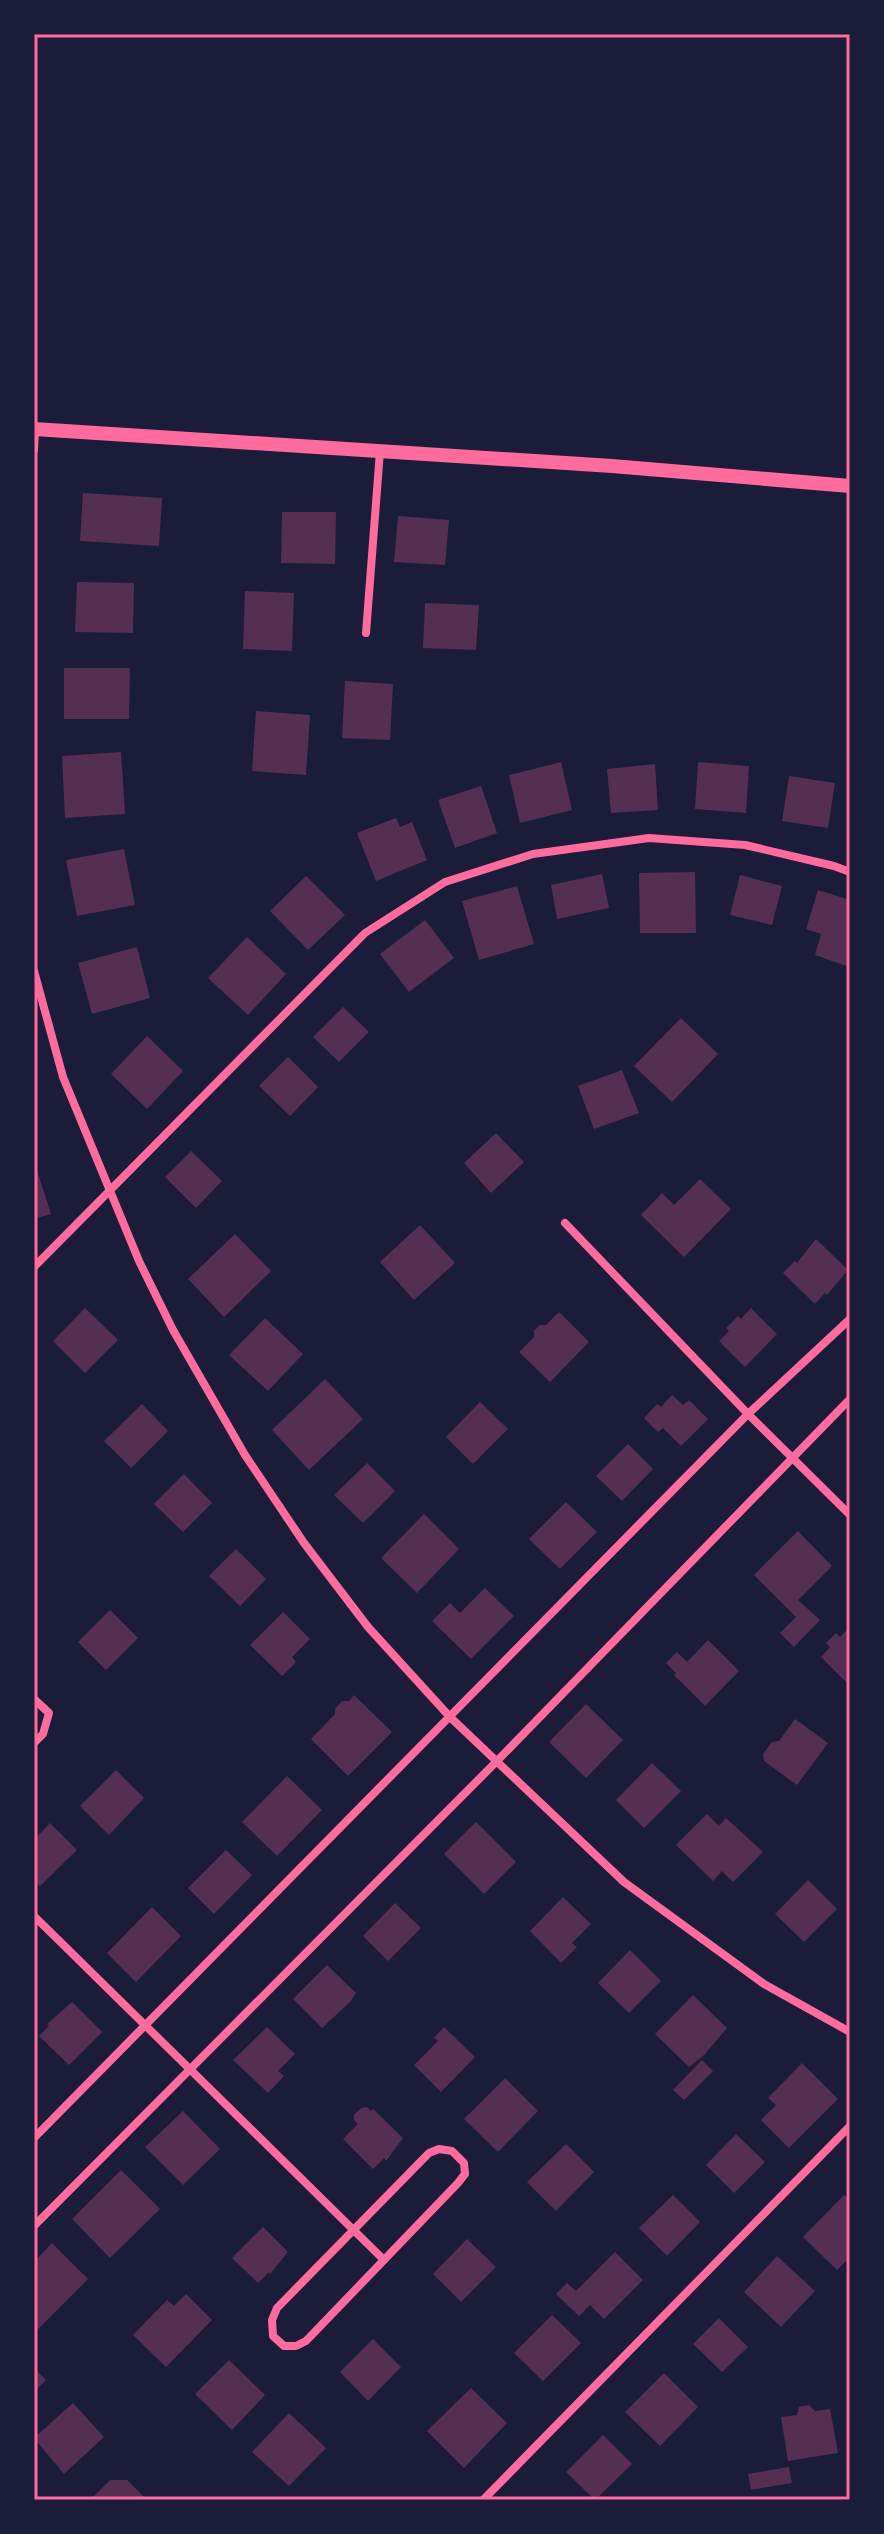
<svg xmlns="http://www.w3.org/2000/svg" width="884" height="2534" viewBox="0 0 884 2534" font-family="Signika,sans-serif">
  <rect width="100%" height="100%" fill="#1b1b3a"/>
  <g fill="#542f53">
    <polygon points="83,493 162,498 159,546 80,541"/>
    <polygon points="282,512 336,512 335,564 281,563"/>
    <polygon points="398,516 449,520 445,565 394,562"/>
    <polygon points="77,582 134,583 133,633 75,632"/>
    <polygon points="245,591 294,593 292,651 243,649"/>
    <polygon points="425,603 479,605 476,650 423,648"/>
    <polygon points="64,668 130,668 129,719 64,719"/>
    <polygon points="345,681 393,684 390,740 342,738"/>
    <polygon points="256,711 310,715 306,775 252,771"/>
    <polygon points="121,752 125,814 65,818 62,756"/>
    <polygon points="561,762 572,810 520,823 509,775"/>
    <polygon points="698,762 749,766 746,813 695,809"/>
    <polygon points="655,764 658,810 611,813 607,769"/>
    <polygon points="789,776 835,783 828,828 782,821"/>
    <polygon points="481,786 497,833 455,848 438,800"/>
    <polygon points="396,818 400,827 412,822 427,860 376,881 357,833"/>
    <polygon points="124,849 135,905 77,916 66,860"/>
    <polygon points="695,872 696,933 640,933 639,873"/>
    <polygon points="602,874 609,908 557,919 551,885"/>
    <polygon points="740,875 782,886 772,925 730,915"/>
    <polygon points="306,876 345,915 308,950 270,911"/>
    <polygon points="517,886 534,944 479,960 462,901"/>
    <polygon points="818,890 850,900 849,967 815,955 821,934 806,929"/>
    <polygon points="425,920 454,958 409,992 380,954"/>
    <polygon points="247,937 286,974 248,1015 208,978"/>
    <polygon points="137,947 150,998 92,1014 78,963"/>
    <polygon points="343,1007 369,1032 339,1062 313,1037"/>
    <polygon points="681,1018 718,1054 672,1102 634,1066"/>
    <polygon points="147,1036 183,1071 147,1109 111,1074"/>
    <polygon points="288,1057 318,1087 290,1116 259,1086"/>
    <polygon points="622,1070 639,1113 594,1129 578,1086"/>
    <polygon points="496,1133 524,1162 491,1193 464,1163"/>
    <polygon points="191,1151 222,1181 196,1208 165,1177"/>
    <polygon points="34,1167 36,1167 51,1214 34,1219"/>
    <polygon points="700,1179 731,1209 684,1257 641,1215 662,1193 674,1205"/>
    <polygon points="420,1225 455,1263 414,1300 380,1262"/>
    <polygon points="235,1234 271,1271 224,1317 188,1279"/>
    <polygon points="816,1239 848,1270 827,1295 825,1293 815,1304 783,1273 795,1261 797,1263"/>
    <polygon points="85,1308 118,1340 85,1373 53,1341"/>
    <polygon points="751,1308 777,1334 745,1367 719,1341 729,1331 726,1328 738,1316 741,1319"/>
    <polygon points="559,1312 589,1342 550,1382 519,1352 534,1337 534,1331 540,1325 546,1325"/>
    <polygon points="265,1318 303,1354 268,1391 229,1355"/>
    <polygon points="325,1379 363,1419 309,1470 272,1430"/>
    <polygon points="672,1395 683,1405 689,1400 708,1419 681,1446 663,1428 658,1432 644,1418 657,1404 661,1407"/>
    <polygon points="480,1402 508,1429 473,1464 446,1437"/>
    <polygon points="142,1404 168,1431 131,1468 104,1441"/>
    <polygon points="628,1444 653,1469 622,1501 596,1476"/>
    <polygon points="367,1463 395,1491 363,1523 334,1495"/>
    <polygon points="184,1474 212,1503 183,1532 154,1504"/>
    <polygon points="566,1502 597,1532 560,1569 529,1539"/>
    <polygon points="424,1514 459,1549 417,1593 381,1558"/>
    <polygon points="798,1531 832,1566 798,1600 820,1620 794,1647 780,1633 796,1617 754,1575"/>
    <polygon points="236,1549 266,1579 240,1606 209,1576"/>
    <polygon points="485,1588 514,1616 471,1659 432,1621 450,1603 460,1613"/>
    <polygon points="110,1610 138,1638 106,1670 78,1642"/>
    <polygon points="283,1612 310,1639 292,1657 296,1662 282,1676 250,1645"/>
    <polygon points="850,1627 850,1679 847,1683 821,1657 830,1647 826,1643 836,1633 840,1637"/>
    <polygon points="708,1640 739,1671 705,1706 674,1675 676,1673 666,1663 677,1652 687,1662"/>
    <polygon points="354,1695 392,1732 348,1776 311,1739 335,1714 335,1709 342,1701 349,1701"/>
    <polygon points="586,1704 623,1740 586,1778 549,1742"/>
    <polygon points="795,1719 828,1743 797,1785 764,1761 763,1754 772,1742 779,1741"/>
    <polygon points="652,1763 681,1791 644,1828 616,1800"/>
    <polygon points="116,1770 144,1798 109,1835 80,1806"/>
    <polygon points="287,1776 322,1810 277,1856 242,1822"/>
    <polygon points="707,1814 719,1826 726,1818 763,1852 733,1882 722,1871 713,1881 676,1845"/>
    <polygon points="476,1822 516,1862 484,1894 444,1854"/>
    <polygon points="50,1823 77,1850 40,1886 34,1881 34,1840"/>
    <polygon points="226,1850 252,1875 214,1914 188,1888"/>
    <polygon points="808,1880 837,1909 804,1942 775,1914"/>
    <polygon points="563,1897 591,1924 572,1943 577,1947 561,1963 530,1931"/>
    <polygon points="395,1903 421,1928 388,1961 363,1936"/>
    <polygon points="152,1907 181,1936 136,1982 107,1953"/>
    <polygon points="630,1950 661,1981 629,2013 598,1983"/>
    <polygon points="327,1965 356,1993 350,2002 322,2028 293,1999"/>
    <polygon points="693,1995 727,2028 704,2055 689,2067 655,2034"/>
    <polygon points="72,2002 102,2032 69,2065 39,2036 49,2026 47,2024"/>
    <polygon points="267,2027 295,2054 278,2071 284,2076 268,2093 233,2060"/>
    <polygon points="444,2027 475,2057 441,2092 414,2065 438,2041 434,2038"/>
    <polygon points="702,2060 713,2071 684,2100 673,2090"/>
    <polygon points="802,2063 838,2099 789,2148 761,2120 776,2105 768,2098"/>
    <polygon points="505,2078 538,2111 498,2152 464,2119"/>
    <polygon points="367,2107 371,2111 373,2109 403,2138 386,2161 384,2158 373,2169 343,2139 358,2124 354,2120 354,2115 361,2108"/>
    <polygon points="183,2111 220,2149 183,2185 145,2147"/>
    <polygon points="736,2134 765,2162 734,2193 706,2165"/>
    <polygon points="566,2144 594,2172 556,2211 527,2182"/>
    <polygon points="121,2170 160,2209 110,2258 72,2219"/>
    <polygon points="673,2195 700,2222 667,2256 639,2228"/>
    <polygon points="844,2195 850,2200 850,2257 837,2270 803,2237"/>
    <polygon points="263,2227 288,2252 270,2274 269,2272 258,2283 232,2258"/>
    <polygon points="467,2239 496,2267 461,2302 433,2274"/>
    <polygon points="52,2243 88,2279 34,2333 34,2262"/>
    <polygon points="615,2252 643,2280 604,2319 590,2305 579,2316 556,2294 567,2283 576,2291"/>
    <polygon points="777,2256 815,2291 781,2327 744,2292"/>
    <polygon points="186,2294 212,2320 166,2367 133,2335 167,2300 174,2306"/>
    <polygon points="552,2315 581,2343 543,2381 514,2353"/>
    <polygon points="719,2318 748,2347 722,2372 693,2344"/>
    <polygon points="373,2339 401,2367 368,2401 340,2372"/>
    <polygon points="229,2360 265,2395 232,2430 195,2394"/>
    <polygon points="34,2368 46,2380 34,2392"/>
    <polygon points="664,2373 698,2407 660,2446 625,2412"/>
    <polygon points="471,2388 507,2423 464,2468 427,2431"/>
    <polygon points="73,2403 104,2437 64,2474 34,2438"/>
    <polygon points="809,2405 815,2411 830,2409 838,2453 788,2461 781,2417 797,2415 799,2407"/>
    <polygon points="289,2413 326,2448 289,2486 252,2452"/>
    <polygon points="603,2435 632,2464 595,2500 566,2472"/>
    <polygon points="789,2467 792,2483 751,2490 748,2474"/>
    <polygon points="110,2480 127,2480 147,2500 90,2500"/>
  </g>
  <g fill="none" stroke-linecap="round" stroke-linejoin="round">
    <g stroke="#ff6b9d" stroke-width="8">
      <polyline points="34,450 35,429"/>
      <polyline points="366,633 380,451"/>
      <polyline points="34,971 63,1077 139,1261 173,1330 245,1455 304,1543 368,1627 450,1717 624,1882 764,1984 850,2032"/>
      <polyline points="565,1223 748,1414 850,1515"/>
      <polyline points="34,1267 365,933 445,882 533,854 649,838 745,845 834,866 850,872"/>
      <polyline points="34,1699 49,1713 43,1734 34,1743"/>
      <polyline points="34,1916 384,2260"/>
      <polyline points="34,2138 748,1414 850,1319"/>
      <polygon points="439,2149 452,2151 464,2163 465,2174 458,2183 306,2341 296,2346 284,2346 273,2336 272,2320 277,2308 429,2153"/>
      <polyline points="34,2226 496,1762 850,1399"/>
      <polyline points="483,2500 850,2126"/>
    </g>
    <polyline stroke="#ff6b9d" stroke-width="14" points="34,429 612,466 850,486"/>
  </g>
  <rect width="884" height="2534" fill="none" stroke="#1b1b3a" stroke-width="72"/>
  <rect x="36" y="36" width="812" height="2462" fill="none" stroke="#ff6b9d" stroke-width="3"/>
</svg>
